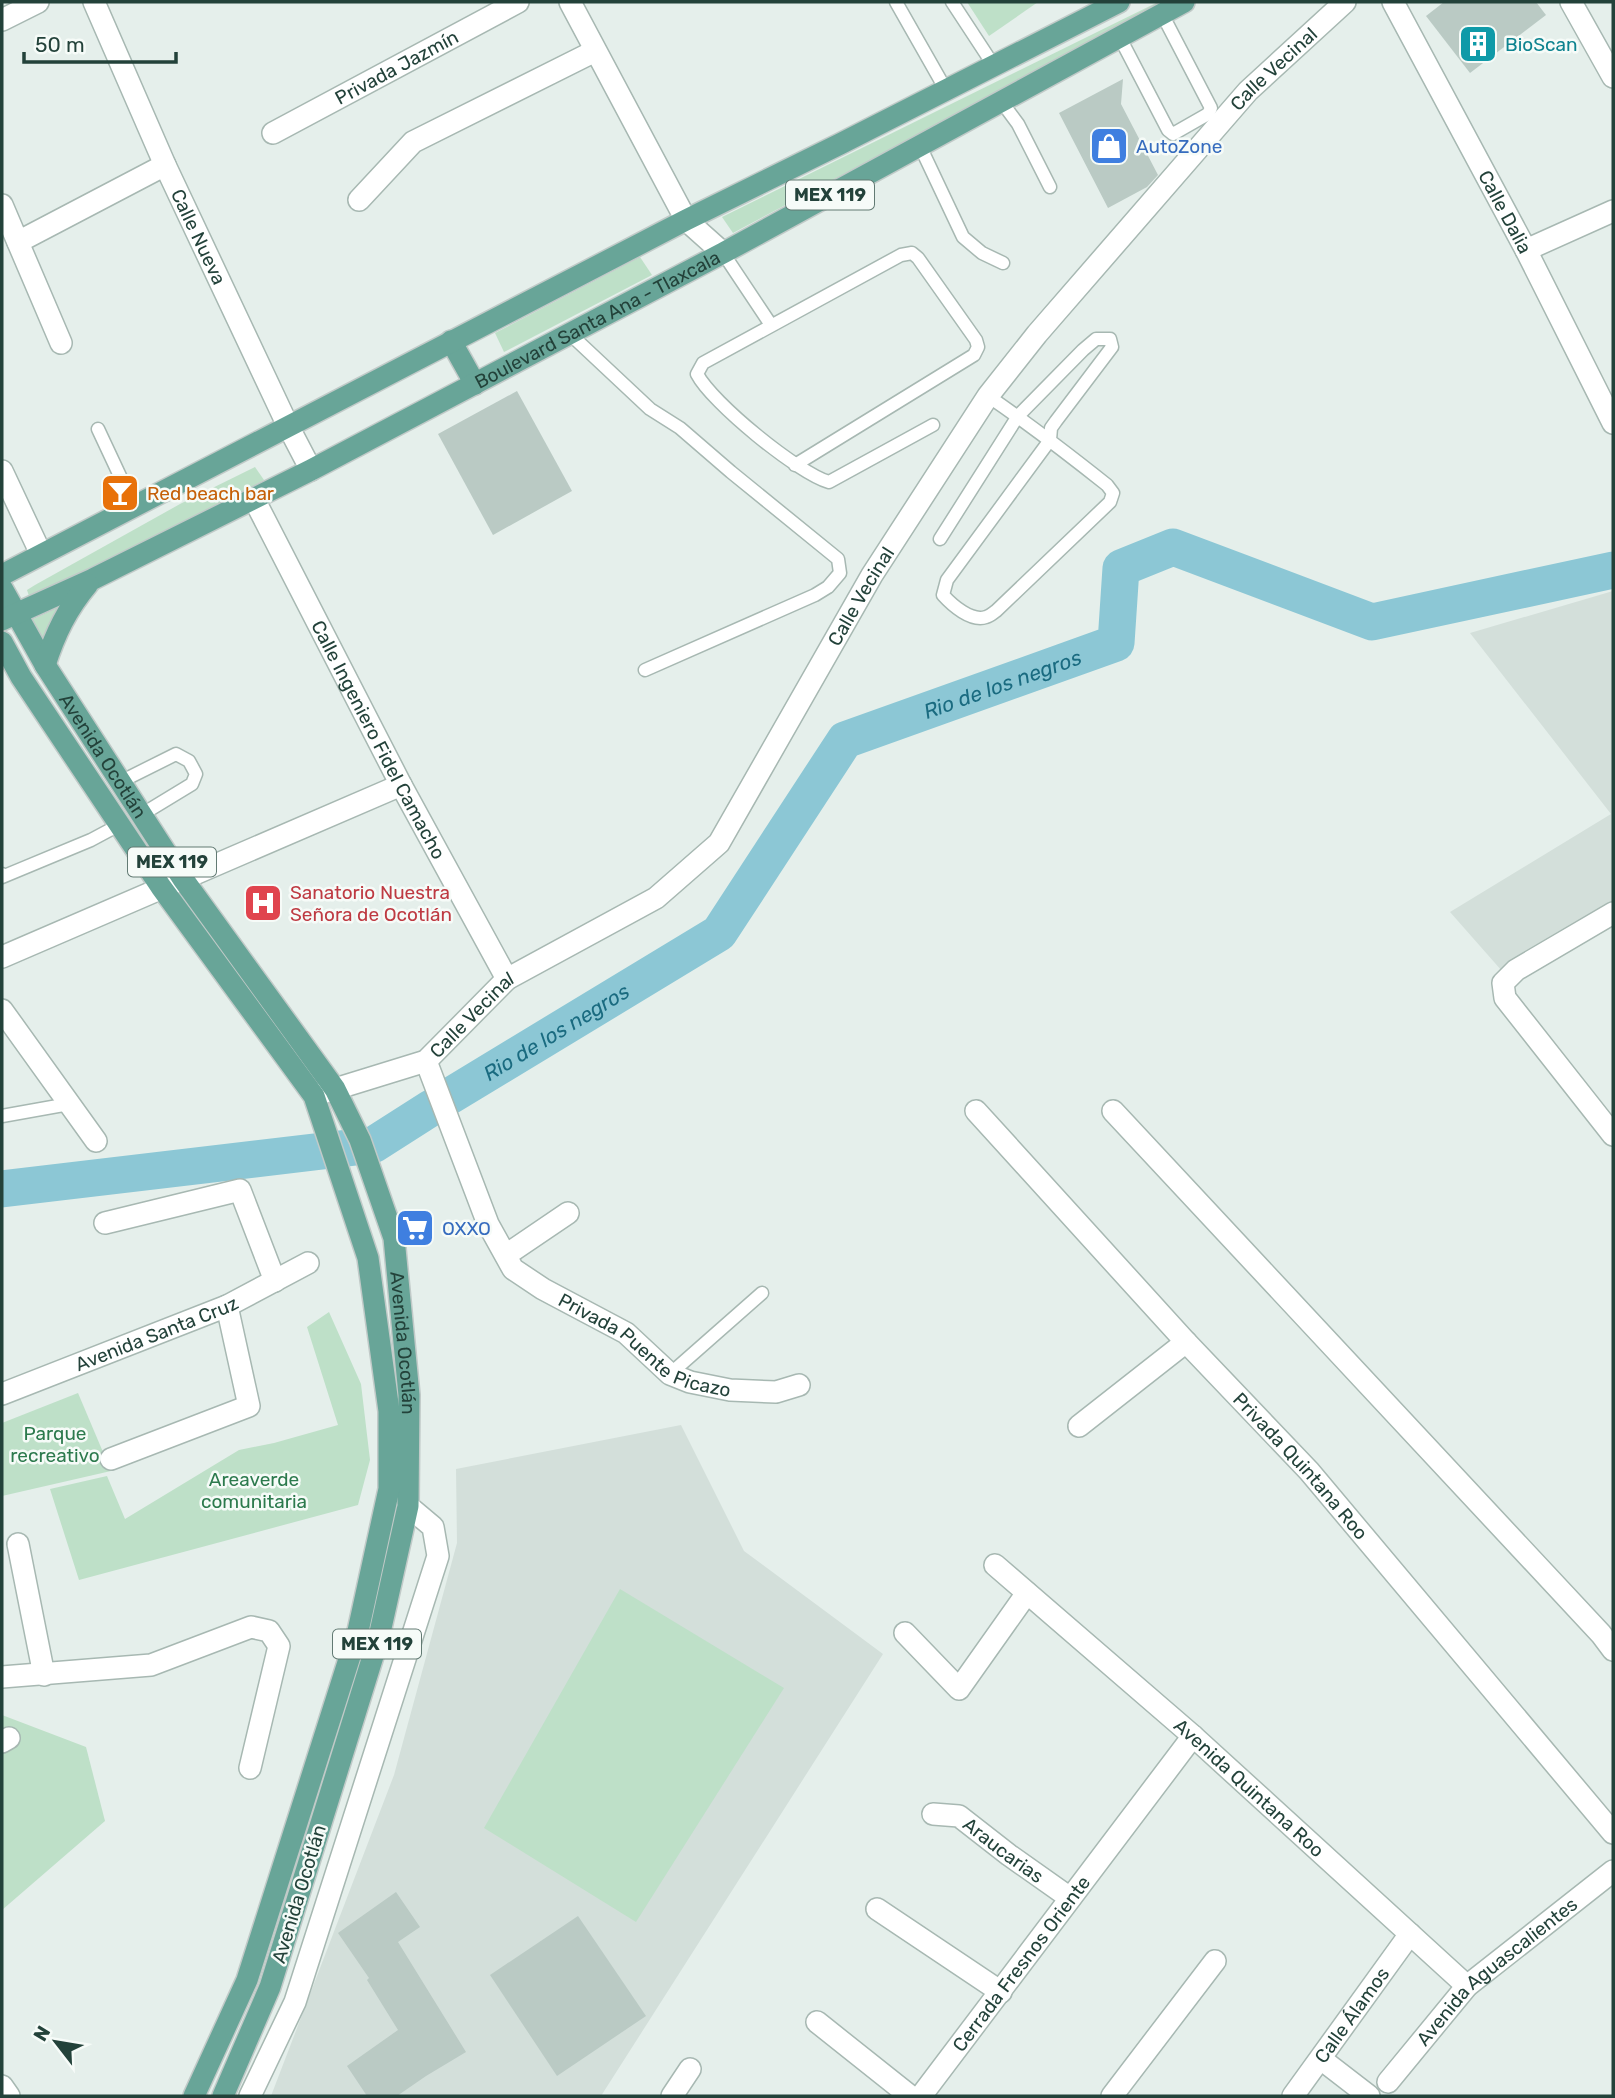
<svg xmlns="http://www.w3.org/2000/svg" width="1615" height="2098" viewBox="0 0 1615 2098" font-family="Rubik,sans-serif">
  <rect width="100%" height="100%" fill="#e5efeb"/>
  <g fill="#d3dfda">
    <polygon points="1613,591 1613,906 1502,971 1450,912 1611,814 1470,633"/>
    <polygon points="681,1425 744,1551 883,1654 601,2096 271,2096 394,1775 457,1543 456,1469"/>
  </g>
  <g fill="#bee0c8">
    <polygon points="967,2 1038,2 989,36"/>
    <polygon points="1158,2 1167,2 733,233 722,217"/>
    <polygon points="640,257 652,275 504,352 495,333"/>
    <polygon points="255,467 264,480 215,507 30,599 27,590 35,585 180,504"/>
    <polygon points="57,608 39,646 25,623"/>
    <polygon points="329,1312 361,1384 370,1460 358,1505 79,1580 50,1489 107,1476 125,1519 239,1450 274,1443 338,1425 307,1327"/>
    <polygon points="78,1393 111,1471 2,1496 2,1423"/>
    <polygon points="620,1589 784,1688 636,1922 484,1828"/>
    <polygon points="2,1715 86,1747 105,1821 2,1910"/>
  </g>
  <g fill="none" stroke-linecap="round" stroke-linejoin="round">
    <g stroke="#8cc7d5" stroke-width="37">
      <path id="s1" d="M450,1096L719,933L845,740L1116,643L1121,568L1173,547L1372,622L1613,570"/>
      <polyline points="2,1189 373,1145 431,1108"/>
    </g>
  </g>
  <g fill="#bacac4">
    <polygon points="1444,2 1536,2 1546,15 1470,73 1426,16"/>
    <polygon points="1123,79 1121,104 1158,175 1147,187 1108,208 1059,113"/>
    <polygon points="517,391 572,491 493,535 438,434"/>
    <polygon points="396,1892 420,1927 398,1942 466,2052 426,2076 397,2096 367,2096 347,2066 398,2030 367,1980 369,1978 338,1933"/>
    <polygon points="578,1916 646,2016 557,2076 490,1975"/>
  </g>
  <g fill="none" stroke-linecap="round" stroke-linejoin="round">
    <defs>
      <g id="service">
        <polyline points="896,2 946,90"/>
        <polyline points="952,2 994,66"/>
        <polyline points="1119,36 1168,130 1173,134 1208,114 1211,108 1161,12"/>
        <polyline points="1001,101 1018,124 1050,187"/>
        <polyline points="920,146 963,237 982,253 1003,263"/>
        <polyline points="723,253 771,325"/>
        <polyline points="570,334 650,409 680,428 731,472 838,559 840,573 828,587 815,595 645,670"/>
        <polyline points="98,429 134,506"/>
        <path d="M795,465L974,355L978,347L976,340L918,258L912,253L901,255L703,363L697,374C712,403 798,473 829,482L933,425"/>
        <path d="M940,539L1018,416L1083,350L1096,339H1110L1112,347L1056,421L1051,428L1050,440L947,580L943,595C952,605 971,622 986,617C990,616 993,613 996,611L1110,502L1113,493L1107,485C1068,454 1029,424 988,396"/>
        <polyline points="120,782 176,754 189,761 196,774 192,784 141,815"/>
        <polyline points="2,874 2,877 91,840 119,825"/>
        <polyline points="2,1116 69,1104"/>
        <polyline points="670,1374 762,1293"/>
      </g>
      <g id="minor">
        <path id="s2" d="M94,2L165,165L288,426L311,470"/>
        <polyline points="570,2 686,220 723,253"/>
        <path id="s3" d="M1393,2L1526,250L1613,423"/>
        <polyline points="1571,2 1613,77"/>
        <polyline points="2,20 38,2"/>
        <path id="s4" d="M273,133L518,2"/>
        <polyline points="359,200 413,142 595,51"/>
        <polyline points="2,205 61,343"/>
        <polyline points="18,242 165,165"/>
        <polyline points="1526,250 1613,211"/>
        <polyline points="2,471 41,554"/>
        <path id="s5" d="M254,499L401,785L507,979"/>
        <polyline points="1613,913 1516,970 1503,983 1505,998 1613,1135"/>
        <polyline points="2,957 401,785"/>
        <polyline points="2,1010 96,1141"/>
        <path id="s6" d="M426,1061L488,1224L513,1269L543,1289L626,1333L670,1374L690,1382L730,1390L776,1392L799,1385"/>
        <path id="s7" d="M319,1094L426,1061L507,979L656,898L719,843L872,575L988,396L1037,334L1248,91L1345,2"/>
        <path id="s8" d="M976,1111L1186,1342L1309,1471L1613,1833"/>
        <polyline points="1113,1111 1601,1634 1613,1650"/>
        <polyline points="105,1223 240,1190 275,1281"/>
        <polyline points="506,1255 568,1213"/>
        <path id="s9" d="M2,1394L227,1306L308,1263"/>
        <polyline points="1079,1426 1186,1342"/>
        <polyline points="111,1459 249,1406 227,1306"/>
        <polyline points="18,1544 44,1675"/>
        <path id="s10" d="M995,1565L1193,1736L1467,1986"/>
        <polyline points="905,1633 959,1689 1027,1593"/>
        <polyline points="2,1677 151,1665 251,1627 269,1631 279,1646 250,1768"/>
        <polyline points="2,1742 9,1738"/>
        <path id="s11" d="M933,1814L959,1816L1009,1855L1070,1898"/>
        <polyline points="877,1909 1001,1992"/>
        <polyline points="817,2022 910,2096"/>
        <polyline points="1321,2059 1369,2096"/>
        <path id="s12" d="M1388,2082L1467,1986L1613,1871"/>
        <polyline points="2,2086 9,2096"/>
        <polyline points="250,2096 295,2002 438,1556 433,1527 408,1506"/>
        <polyline points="672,2096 690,2069"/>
        <path id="s13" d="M921,2096L1193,1736"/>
        <polyline points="1112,2096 1215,1961"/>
        <path id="s14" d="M1293,2096L1410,1934"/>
      </g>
      <g id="primary">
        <polyline points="451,341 475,384"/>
        <polyline points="2,575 686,220 840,144 1119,2"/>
        <path id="s15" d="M2,588L45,665L183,879L335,1089L360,1140L394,1238L409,1395L408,1506L379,1637L270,1987L223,2096"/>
        <path id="s16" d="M2,620L93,579L311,470L723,253L1184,2"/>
        <polyline points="2,642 21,677 161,887 314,1096 368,1258 389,1411 389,1489 358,1631 247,1980 194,2096"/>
        <path d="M45,665C55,634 67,609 88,584"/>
      </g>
    </defs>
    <use href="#service" stroke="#a7b8b2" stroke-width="15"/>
    <use href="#minor" stroke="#a7b8b2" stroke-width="24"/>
    <use href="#primary" stroke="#c1cac8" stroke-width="24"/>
    <use href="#service" stroke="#fff" stroke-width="12"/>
    <use href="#minor" stroke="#fff" stroke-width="21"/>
    <use href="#primary" stroke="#68a598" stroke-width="21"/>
  </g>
  <defs>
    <symbol id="building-square" viewBox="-11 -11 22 22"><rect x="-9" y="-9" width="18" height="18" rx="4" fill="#0f9aa8" stroke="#f6fbf8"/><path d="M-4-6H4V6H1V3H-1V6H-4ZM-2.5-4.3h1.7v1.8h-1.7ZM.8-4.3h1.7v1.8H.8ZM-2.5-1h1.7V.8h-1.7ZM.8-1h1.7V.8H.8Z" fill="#fff"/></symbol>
    <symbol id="shop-square" viewBox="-11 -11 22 22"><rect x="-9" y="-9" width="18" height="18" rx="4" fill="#3f7fe0" stroke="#f6fbf8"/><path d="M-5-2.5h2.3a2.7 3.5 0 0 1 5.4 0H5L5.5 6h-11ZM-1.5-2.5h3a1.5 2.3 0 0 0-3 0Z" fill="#fff"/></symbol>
    <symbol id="bar-square" viewBox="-11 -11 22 22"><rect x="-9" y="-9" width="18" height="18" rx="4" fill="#e8710a" stroke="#f6fbf8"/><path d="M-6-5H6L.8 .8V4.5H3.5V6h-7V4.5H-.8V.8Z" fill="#fff"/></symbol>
    <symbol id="hospital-square" viewBox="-11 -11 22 22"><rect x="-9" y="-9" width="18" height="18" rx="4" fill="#e0444e" stroke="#f6fbf8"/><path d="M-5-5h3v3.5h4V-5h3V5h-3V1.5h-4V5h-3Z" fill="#fff"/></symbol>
    <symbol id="supermarket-square" viewBox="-11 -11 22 22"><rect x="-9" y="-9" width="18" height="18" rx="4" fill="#3f7fe0" stroke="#f6fbf8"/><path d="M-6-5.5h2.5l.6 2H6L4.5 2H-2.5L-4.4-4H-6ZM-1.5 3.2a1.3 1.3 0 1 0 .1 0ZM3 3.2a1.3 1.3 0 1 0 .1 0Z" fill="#fff"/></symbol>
  </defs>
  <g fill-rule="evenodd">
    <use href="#building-square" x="1456" y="22" width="44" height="44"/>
    <use href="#shop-square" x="1087" y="124" width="44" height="44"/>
    <use href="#bar-square" x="98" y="471" width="44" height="44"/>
    <use href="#hospital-square" x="241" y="881" width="44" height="44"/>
    <use href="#supermarket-square" x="393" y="1206" width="44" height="44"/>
  </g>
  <g text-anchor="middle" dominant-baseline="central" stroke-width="5" stroke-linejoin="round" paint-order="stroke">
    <g fill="#f6fbf8" stroke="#627a73" stroke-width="2">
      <rect x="786" y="180.5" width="88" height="29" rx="5"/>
      <rect x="128" y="847.5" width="88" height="29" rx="5"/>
      <rect x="333" y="1629.5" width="88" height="29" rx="5"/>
    </g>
    <g font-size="18" font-weight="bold" fill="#23423a">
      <text x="830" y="195">MEX 119</text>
      <text x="172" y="862">MEX 119</text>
      <text x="377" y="1644">MEX 119</text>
    </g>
    <g font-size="19" fill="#0d838f" stroke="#f6fbf8" text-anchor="start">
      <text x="1505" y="44">BioScan</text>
    </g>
    <g font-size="19" fill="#23423a" stroke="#f6fbf8">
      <text stroke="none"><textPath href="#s4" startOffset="140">Privada Jazmín</textPath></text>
      <text stroke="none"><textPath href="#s7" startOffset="1437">Calle Vecinal</textPath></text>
      <text stroke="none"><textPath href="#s3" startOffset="238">Calle Dalia</textPath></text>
      <text stroke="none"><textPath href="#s2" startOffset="257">Calle Nueva</textPath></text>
      <text stroke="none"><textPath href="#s16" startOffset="667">Boulevard Santa Ana - Tlaxcala</textPath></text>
      <text stroke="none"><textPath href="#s7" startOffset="765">Calle Vecinal</textPath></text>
      <text stroke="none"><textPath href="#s5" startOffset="271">Calle Ingeniero Fidel Camacho</textPath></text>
      <text stroke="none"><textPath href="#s15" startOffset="196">Avenida Ocotlán</textPath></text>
      <text stroke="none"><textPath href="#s7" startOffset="177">Calle Vecinal</textPath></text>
      <text stroke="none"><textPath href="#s9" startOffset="166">Avenida Santa Cruz</textPath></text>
      <text stroke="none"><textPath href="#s15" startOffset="868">Avenida Ocotlán</textPath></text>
      <text stroke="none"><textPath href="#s6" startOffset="380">Privada Puente Picazo</textPath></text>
      <text stroke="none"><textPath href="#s8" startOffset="481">Privada Quintana Roo</textPath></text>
      <text stroke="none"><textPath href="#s10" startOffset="338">Avenida Quintana Roo</textPath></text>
      <text stroke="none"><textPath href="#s11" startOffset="82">Araucarias</textPath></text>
      <text transform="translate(299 1894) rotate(-73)">Avenida Ocotlán</text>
      <text stroke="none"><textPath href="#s13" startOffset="166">Cerrada Fresnos Oriente</textPath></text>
      <text stroke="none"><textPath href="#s12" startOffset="156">Avenida Aguascalientes</textPath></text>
      <text stroke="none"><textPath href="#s14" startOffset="100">Calle Álamos</textPath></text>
    </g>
    <g font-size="19" fill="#366cbe" stroke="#f6fbf8" text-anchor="start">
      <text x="1136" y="146">AutoZone</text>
      <text x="442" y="1228">OXXO</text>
    </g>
    <g font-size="19" fill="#c56008" stroke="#f6fbf8" text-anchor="start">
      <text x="147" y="493">Red beach bar</text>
    </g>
    <g font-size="19" fill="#be3a42" stroke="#f6fbf8" text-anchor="start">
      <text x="290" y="892">Sanatorio Nuestra<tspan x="290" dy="22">Señora de Ocotlán</tspan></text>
    </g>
    <g font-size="19" fill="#2c7a4d" stroke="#f6fbf8">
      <text x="55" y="1433">Parque<tspan x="55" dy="22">recreativo</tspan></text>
      <text x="254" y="1479">Areaverde<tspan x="254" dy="22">comunitaria</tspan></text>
    </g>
    <g font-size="21" font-style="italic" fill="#1a6b80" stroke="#f6fbf8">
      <text stroke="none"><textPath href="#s1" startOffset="712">Rio de los negros</textPath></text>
      <text stroke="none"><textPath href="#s1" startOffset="124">Rio de los negros</textPath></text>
    </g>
  </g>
  <rect width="1615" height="2098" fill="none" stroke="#23423a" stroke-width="7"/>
  <g transform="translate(56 2042) rotate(301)" stroke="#f6fbf8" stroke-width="5" paint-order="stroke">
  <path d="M0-5L12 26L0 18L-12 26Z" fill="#23423a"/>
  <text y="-10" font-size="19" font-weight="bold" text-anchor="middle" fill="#23423a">N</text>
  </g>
  <path d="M24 52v10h152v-10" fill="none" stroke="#23423a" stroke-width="3.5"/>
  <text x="35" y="52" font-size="21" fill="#23423a" stroke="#f6fbf8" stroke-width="5" paint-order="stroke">50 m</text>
</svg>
